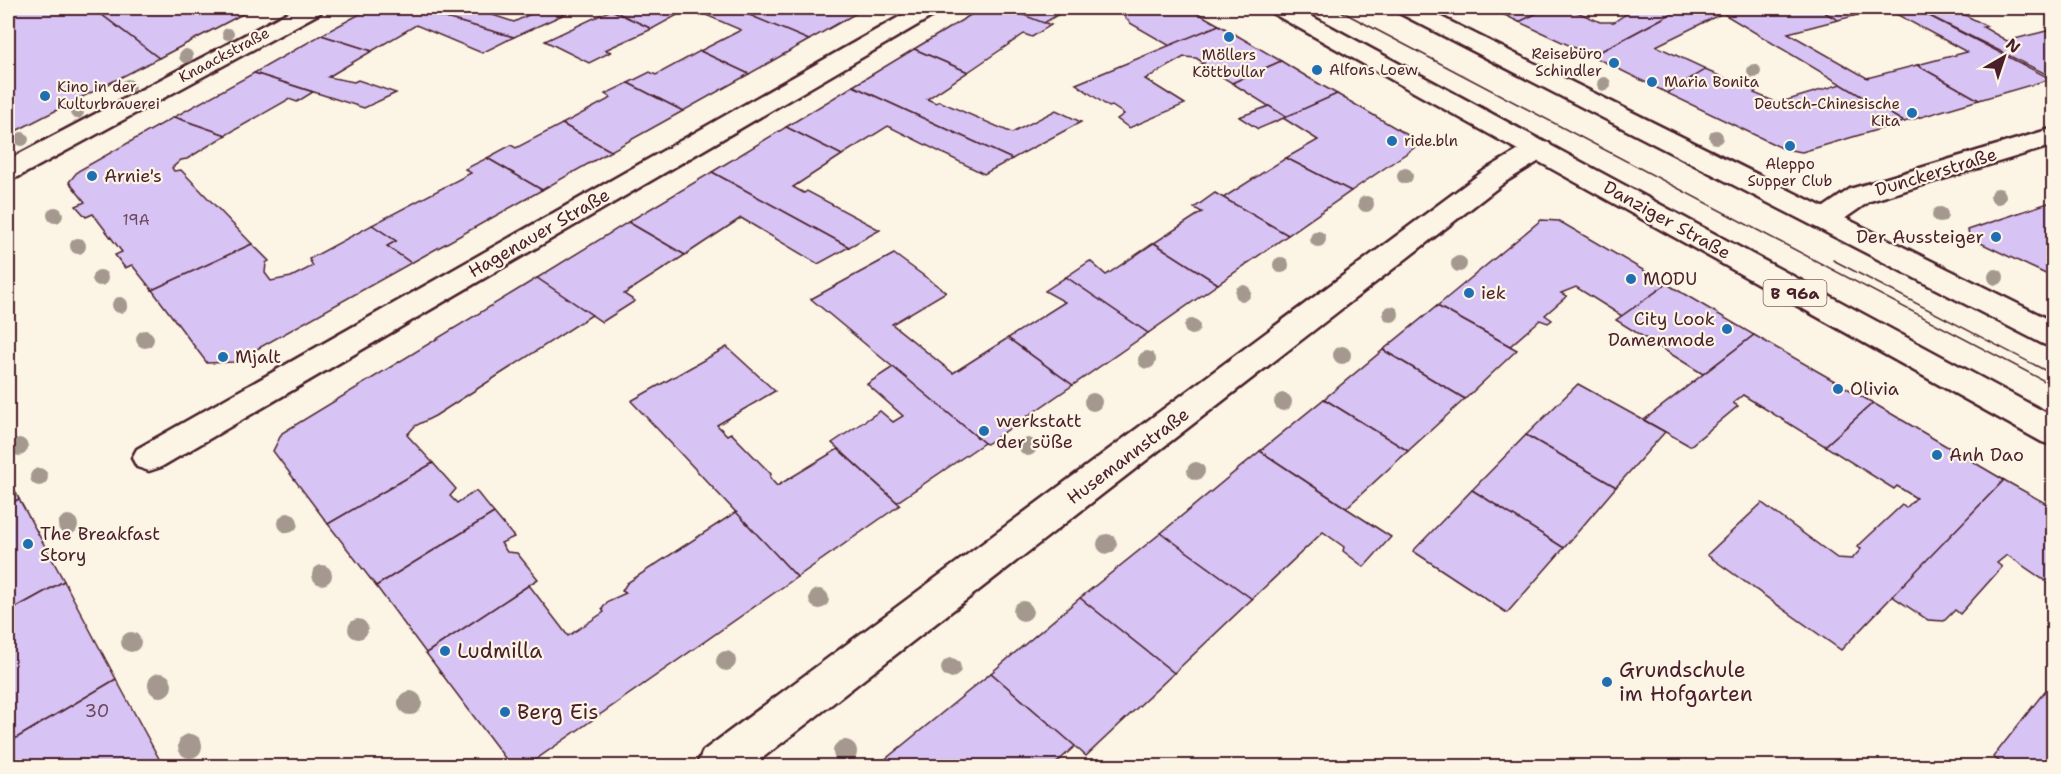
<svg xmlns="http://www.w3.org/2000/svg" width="2061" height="774" viewBox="0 0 2061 774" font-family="'Shantell Sans',sans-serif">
  <rect width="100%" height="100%" fill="#fcf5e5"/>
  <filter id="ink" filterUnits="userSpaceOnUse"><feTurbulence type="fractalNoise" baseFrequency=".0167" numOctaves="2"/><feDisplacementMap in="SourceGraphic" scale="12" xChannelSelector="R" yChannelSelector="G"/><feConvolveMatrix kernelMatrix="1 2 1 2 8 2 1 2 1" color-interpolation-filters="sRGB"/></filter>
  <g filter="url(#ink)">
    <g fill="#d7c3f4" stroke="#4a1f2b" stroke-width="1.5">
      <polygon points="8,8 93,8 159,58 8,135"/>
      <polygon points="93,8 254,8 159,58"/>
      <polygon points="371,8 410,8 514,37 482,53 416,25 372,51 321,35"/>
      <polygon points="410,8 471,8 514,22 543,8 578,8 514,37"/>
      <polygon points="615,8 733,8 809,40 749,74 700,51 741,30 690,8 652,29 611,10"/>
      <polygon points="733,8 770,8 777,11 783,8 855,8 862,10 809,40"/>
      <polygon points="982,8 1005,8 1051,25 1032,37 1024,34 968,72 914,49"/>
      <polygon points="1005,8 1069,8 1044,23"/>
      <polygon points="1112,8 1143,8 1124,15"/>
      <polygon points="1143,8 1189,8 1219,25 1170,46 1130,23 1123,15"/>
      <polygon points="1490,8 1548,8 1519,22"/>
      <polygon points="1548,8 1568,8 1600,22 1614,22 1635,8 1682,8 1592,56 1519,22"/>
      <polygon points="1682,8 1714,8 1723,13 1656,46 1706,69 1667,93 1592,56"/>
      <polygon points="1714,8 1817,8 1838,20 1788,33 1867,78 1917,65 1979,100 1904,122"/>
      <polygon points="1817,8 1914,8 2051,79 1979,100 1917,65 1967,52 1885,8 1838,20"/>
      <polygon points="1914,8 1951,8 1987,26 1983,27 2007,41 2054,29 2054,78"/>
      <polygon points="611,10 652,29 605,50 611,52 589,63 545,41"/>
      <polygon points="1219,25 1281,61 1232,83 1201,64 1204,63 1196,58 1184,57 1145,79 1185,104 1129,128 1117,119 1124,114 1112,106 1109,107 1076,84"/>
      <polygon points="321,35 372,51 328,77 354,82 358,80 396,93 364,108 254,73"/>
      <polygon points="914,49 968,72 927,99 936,103 939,101 1012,133 1056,110 1081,122 1012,159 853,86"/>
      <polygon points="700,51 749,74 683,111 628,83 650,72 656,75"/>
      <polygon points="1281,61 1309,78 1337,94 1286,117 1232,83"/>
      <polygon points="1705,70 1756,91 1754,93 1778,103 1841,84 1904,122 1802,152 1784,149 1667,93"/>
      <polygon points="254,73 313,92 297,102 289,99 226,135 174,117"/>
      <polygon points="628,83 683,111 611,151 562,124 611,98 605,94"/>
      <polygon points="853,86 1012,159 984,174 888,126 842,155 786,127"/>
      <polygon points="1337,94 1413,138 1417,146 1351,191 1286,158 1318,140 1283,118"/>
      <polygon points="1269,106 1286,117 1258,129 1239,117"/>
      <polygon points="174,117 226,135 187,159 181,160 172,168 174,171 181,170 252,244 152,290 132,265 125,268 115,255 122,252 93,214 86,217 76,206 85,202 69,182 78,171"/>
      <polygon points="562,124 611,151 542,190 487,158 511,145 516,148"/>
      <polygon points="786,127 842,155 793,187 804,193 807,191 880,230 849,247 712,172"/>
      <polygon points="487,158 542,190 411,263 387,246 396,241 372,225 471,173 465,169"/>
      <polygon points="1286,158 1351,191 1288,235 1223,198"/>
      <polygon points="712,172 849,247 818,264 741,218 685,255 628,222"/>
      <polygon points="1215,193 1288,235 1218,284 1154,243 1202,212 1194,208"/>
      <polygon points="2054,201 2054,278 1970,238 1968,230"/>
      <polygon points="1541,220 1559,221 1667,284 1622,316 1576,287 1561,293 1567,296 1545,315 1552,320 1548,323 1540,320 1510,346 1437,306"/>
      <polygon points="628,222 685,255 624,294 635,301 602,322 537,278"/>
      <polygon points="372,225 396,241 387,246 411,263 234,362 207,363 152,290 252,244 269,261 266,263 265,273 271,281 291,277 313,266 309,259"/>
      <polygon points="1154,243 1218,284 1148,333 1066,277 1090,261 1106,275"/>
      <polygon points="894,254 946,292 892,324 953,373 1008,338 1073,385 987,444 984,443 811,299"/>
      <polygon points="1066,277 1148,333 1073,385 1008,338 1065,302 1045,291"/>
      <polygon points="537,278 592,315 435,416 415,426 407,435 433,463 328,524 273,451 282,433"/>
      <polygon points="1667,284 1754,335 1703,374 1616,320"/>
      <polygon points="1437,306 1517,350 1465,399 1383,350"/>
      <polygon points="1754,335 1873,403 1825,446 1743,395 1733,403 1738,406 1690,446 1644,420"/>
      <polygon points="727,347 775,391 717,425 727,435 731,433 771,474 770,478 777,486 838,449 900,505 797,577 631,401"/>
      <polygon points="1383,350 1465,399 1408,451 1324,399"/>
      <polygon points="893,367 984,443 897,502 832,443 880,411 893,422 903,416 867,384"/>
      <polygon points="1578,384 1665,432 1616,487 1526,435"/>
      <polygon points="1324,399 1408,451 1346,508 1260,451"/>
      <polygon points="1873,403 2004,480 1841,650 1707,555 1762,503 1837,558 1852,559 1861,549 1857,547 1902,505 1906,508 1916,498 1897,486 1894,489 1825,446"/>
      <polygon points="1526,435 1616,487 1564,548 1472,490"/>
      <polygon points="1260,451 1346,508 1391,537 1364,567 1343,551 1344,547 1323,532 1252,599 1161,533"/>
      <polygon points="433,463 456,489 450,496 457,503 476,491 494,513 376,586 328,524"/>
      <polygon points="8,476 19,499 8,505"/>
      <polygon points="2004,480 2054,508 2054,587 2007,555 1997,563 2002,567 1960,614 1955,610 1944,621 1928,620 1892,596"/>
      <polygon points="1472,490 1564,548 1507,613 1413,551"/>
      <polygon points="19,499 64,581 8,612 8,505"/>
      <polygon points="736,512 797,577 535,760 508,762 426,653 529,585 568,636 604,612 602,609 608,601 626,593 622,591 627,583"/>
      <polygon points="494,513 514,537 501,543 507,552 517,553 538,579 426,653 376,586"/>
      <polygon points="1161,533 1252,599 1174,673 1080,598"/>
      <polygon points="64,581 116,679 8,743 8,612"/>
      <polygon points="1080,598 1174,673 1086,756 991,673"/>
      <polygon points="991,673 1075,746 1053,766 877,766"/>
      <polygon points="116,679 163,766 8,766 8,743"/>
      <polygon points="2045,691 2054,697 2054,766 2006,766 1993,757"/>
    </g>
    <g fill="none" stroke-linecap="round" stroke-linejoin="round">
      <defs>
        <g id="street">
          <polygon points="296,8 323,8 320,13 18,177 8,179 8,160"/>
          <polygon points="915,8 941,8 938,13 161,467 149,471 137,467 132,458 137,449"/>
          <polygon points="2054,128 2054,145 1870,201 1834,226 1824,229 1814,226 1810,220 1814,214 1850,189"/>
          <polygon points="1540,141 1549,143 1553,149 1549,155 1505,182 752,766 696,766 703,751 1485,170 1531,143"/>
        </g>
        <g id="primary">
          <polygon points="1269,8 1296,8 2054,417 2054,446 2042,442 1272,13"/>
          <polygon points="1396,8 1423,8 2054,322 2054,347 2043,344 1399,13"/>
        </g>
      </defs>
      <use href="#street" stroke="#4a1f2b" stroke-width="5"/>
      <use href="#primary" stroke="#4a1f2b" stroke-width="5"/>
      <use href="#street" fill="#fcf5e5" fill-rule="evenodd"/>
      <use href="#primary" fill="#fcf5e5" fill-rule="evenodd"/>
      <g stroke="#4a1f2b" stroke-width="1.5">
        <polyline points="1335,8 2054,386"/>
        <polyline points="1833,260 2054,375"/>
      </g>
    </g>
    <g fill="#a5998f">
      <circle cx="228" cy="34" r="6"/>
      <circle cx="186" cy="56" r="7"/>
      <circle cx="1754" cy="71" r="7"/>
      <circle cx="1604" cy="84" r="7"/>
      <circle cx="128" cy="86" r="7"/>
      <circle cx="77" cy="112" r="7"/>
      <circle cx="1716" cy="137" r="7"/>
      <circle cx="22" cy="139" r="7"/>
      <circle cx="1405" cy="176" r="8"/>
      <circle cx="1998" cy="196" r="8"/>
      <circle cx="1366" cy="204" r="8"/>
      <circle cx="55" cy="215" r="8"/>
      <circle cx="1940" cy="215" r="8"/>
      <circle cx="1318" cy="239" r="8"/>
      <circle cx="78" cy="246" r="8"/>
      <circle cx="1459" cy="264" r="8"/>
      <circle cx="1281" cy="265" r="8"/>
      <circle cx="1996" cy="277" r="8"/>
      <circle cx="100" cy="278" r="8"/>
      <circle cx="1243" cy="293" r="8"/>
      <circle cx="120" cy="305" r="8"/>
      <circle cx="1391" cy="314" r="8"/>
      <circle cx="1192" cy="327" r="8"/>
      <circle cx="145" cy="339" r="9"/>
      <circle cx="1342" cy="355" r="9"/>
      <circle cx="1147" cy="360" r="9"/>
      <circle cx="1093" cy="402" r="9"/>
      <circle cx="1283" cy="402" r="9"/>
      <circle cx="19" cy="447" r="9"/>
      <circle cx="1028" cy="447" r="9"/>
      <circle cx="1196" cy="471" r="9"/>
      <circle cx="39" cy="477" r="9"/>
      <circle cx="288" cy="523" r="10"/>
      <circle cx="68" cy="525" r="10"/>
      <circle cx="1107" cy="544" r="10"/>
      <circle cx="322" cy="575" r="10"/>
      <circle cx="819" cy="599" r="10"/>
      <circle cx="1023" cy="611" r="10"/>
      <circle cx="358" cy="629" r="10"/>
      <circle cx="131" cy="642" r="10"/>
      <circle cx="726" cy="661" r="10"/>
      <circle cx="951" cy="668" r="10"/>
      <circle cx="160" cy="685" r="12"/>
      <circle cx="410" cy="703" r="12"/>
      <circle cx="190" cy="746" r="12"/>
      <circle cx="845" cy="752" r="12"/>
    </g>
  </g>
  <g fill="#1f6fb2" stroke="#fcf5e5" stroke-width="2">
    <circle cx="1229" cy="37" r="6"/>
    <circle cx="1614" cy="63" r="6"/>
    <circle cx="1317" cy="70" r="6"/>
    <circle cx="1652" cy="82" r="6"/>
    <circle cx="45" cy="96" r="6"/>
    <circle cx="1912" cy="113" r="6"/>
    <circle cx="1392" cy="141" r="6"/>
    <circle cx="1790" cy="146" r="6"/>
    <circle cx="92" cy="176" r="6"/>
    <circle cx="1996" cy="237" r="6"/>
    <circle cx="1631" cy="279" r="6"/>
    <circle cx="1469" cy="293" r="6"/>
    <circle cx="1727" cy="329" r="6"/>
    <circle cx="223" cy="357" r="6"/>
    <circle cx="1838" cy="389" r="6"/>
    <circle cx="984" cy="431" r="6"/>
    <circle cx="1937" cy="455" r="6"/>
    <circle cx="28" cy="544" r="6"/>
    <circle cx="445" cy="651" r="6"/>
    <circle cx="1607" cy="682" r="6"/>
    <circle cx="505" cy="712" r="6"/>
  </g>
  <g text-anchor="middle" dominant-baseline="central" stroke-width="4.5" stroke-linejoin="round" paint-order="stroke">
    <g font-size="15" fill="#4a1f2b" stroke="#fcf5e5" text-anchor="start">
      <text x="1602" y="54" text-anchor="end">Reisebüro<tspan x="1602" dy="17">Schindler</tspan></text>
      <text x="1229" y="55" text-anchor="middle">Möllers<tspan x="1229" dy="17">Köttbullar</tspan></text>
      <text x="1329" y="70">Alfons Loew</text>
      <text x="1664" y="82">Maria Bonita</text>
      <text x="57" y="87">Kino in der<tspan x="57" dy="17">Kulturbrauerei</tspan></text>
      <text x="1900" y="104" text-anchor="end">Deutsch-Chinesische<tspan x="1900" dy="17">Kita</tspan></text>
      <text x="1404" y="141">ride.bln</text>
      <text x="1790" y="164" text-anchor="middle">Aleppo<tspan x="1790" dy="17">Supper Club</tspan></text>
    </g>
    <g font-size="15" fill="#4a1f2b" stroke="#fcf5e5">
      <text transform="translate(224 55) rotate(-28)">Knaackstraße</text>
    </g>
    <g font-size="15" fill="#6d485d">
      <text x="136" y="220">19A</text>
    </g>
    <rect fill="#fcf5e5" stroke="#7f5f63" stroke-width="1.5" x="1763.5" y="280" width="63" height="26" rx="4.5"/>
    <g font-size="16" font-weight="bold" fill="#4a1f2b">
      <text x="1795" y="293">B 96a</text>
    </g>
    <g font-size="18" fill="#4a1f2b" stroke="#fcf5e5">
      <text transform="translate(1936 172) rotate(-17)">Dunckerstraße</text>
      <text transform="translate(1667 220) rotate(29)">Danziger Straße</text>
      <text transform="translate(539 233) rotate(-30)">Hagenauer Straße</text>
      <text transform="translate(1128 456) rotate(-37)">Husemannstraße</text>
    </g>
    <g font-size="18" fill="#4a1f2b" stroke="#fcf5e5" text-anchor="start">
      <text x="104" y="176">Arnie's</text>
      <text x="1984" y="237" text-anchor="end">Der Aussteiger</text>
      <text x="1643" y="279">MODU</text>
      <text x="1481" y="293">iek</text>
      <text x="1715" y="319" text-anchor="end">City Look<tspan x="1715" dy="21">Damenmode</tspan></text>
      <text x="235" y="357">Mjalt</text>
      <text x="1850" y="389">Olivia</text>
      <text x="996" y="421">werkstatt<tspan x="996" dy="21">der süße</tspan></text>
      <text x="1949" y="455">Anh Dao</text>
      <text x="40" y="534">The Breakfast<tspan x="40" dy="21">Story</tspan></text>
    </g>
    <g font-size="18" fill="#6d485d">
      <text x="97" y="711">30</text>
    </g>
    <g font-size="21" fill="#4a1f2b" stroke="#fcf5e5" text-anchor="start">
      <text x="457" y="651">Ludmilla</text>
      <text x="1619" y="670">Grundschule<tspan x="1619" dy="24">im Hofgarten</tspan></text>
      <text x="517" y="712">Berg Eis</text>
    </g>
  </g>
  <rect width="2061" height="774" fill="none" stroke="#fcf5e5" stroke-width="30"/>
  <rect x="15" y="15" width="2031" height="744" fill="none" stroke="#4a1f2b" stroke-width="2" filter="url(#ink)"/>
  <g transform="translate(2004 57) rotate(39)" stroke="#fcf5e5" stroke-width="4.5" paint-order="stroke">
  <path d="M0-4.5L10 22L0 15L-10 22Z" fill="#4a1f2b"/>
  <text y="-9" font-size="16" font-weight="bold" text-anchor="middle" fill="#4a1f2b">N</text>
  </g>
</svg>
